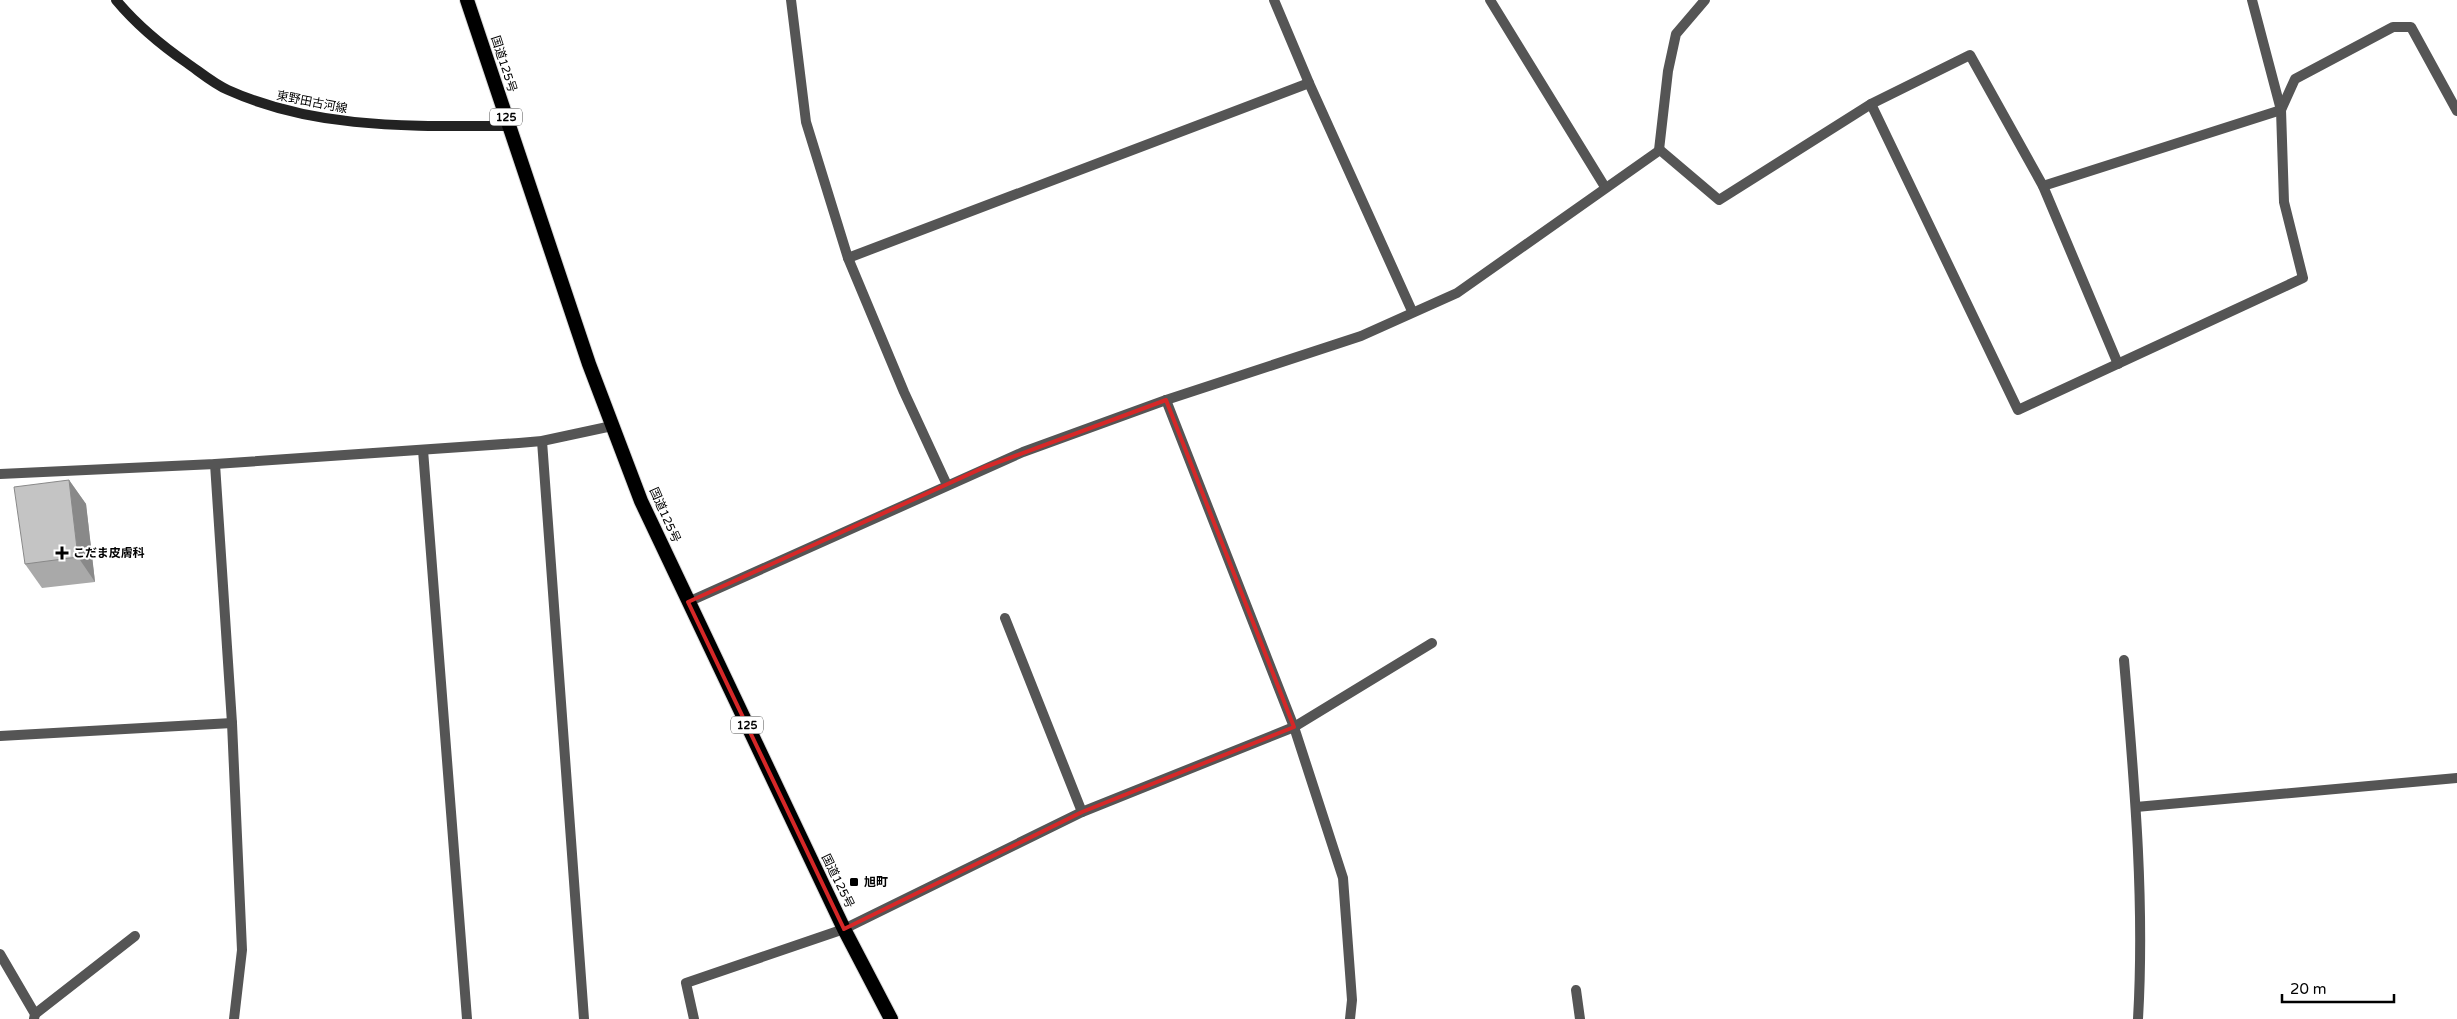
<svg xmlns="http://www.w3.org/2000/svg" width="2457" height="1019" viewBox="0 0 2457 1019" font-family="'Varela Round','Noto Sans JP',sans-serif">
  <rect width="100%" height="100%" fill="#fff"/>
  <g fill="none" stroke-linecap="round" stroke-linejoin="round">
    <defs>
      <polyline id="trunk" points="467,0 589,364 641,501 844,929 891,1019"/>
    </defs>
    <use href="#trunk" stroke="#dbdbdb" stroke-width="16"/>
    <g stroke="#555" stroke-width="10">
      <polyline points="2281,110 2295,79 2393,27 2411,27 2457,111"/>
      <polyline points="1005,618 1082,812"/>
      <path d="M2124,660C2134,779 2145,899 2138,1019"/>
      <polyline points="2136,807 2457,778"/>
      <polyline points="0,954 35,1014 34,1019"/>
      <polyline points="1576,990 1580,1019"/>
      <polyline points="35,1014 135,936"/>
    </g>
    <g stroke="#555" stroke-width="10">
      <polyline points="791,0 806,122 848,258 904,392 947,485"/>
      <polyline points="1274,0 1309,83 1412,311"/>
      <polyline points="1490,0 1605,187"/>
      <polyline points="1871,104 2018,410 2303,278 2284,202 2281,110 2252,0"/>
      <polyline points="1659,150 1668,71 1676,34 1705,0"/>
      <polyline points="2043,186 2281,110"/>
      <polyline points="848,258 1309,83"/>
      <polyline points="1166,400 1294,727 1343,878 1352,1000 1350,1019"/>
      <polyline points="542,441 584,1019"/>
      <polyline points="423,450 467,1019"/>
      <polyline points="215,464 232,723 242,950 234,1019"/>
      <polyline points="688,602 1023,452 1166,400 1361,336 1457,293 1660,150 1719,200 1871,104 1970,55 2043,186 2118,364"/>
      <polyline points="0,736 232,723"/>
      <polyline points="694,1019 686,983 844,929 1082,812 1294,727 1432,643"/>
    </g>
    <polyline stroke="#555" stroke-width="10" points="0,474 215,464 519,443 542,441 612,426"/>
    <path stroke="#222" stroke-width="10" d="M116,0C136,24 161,45 187,63C200,72 214,84 228,90C317,130 413,126 509,126"/>
    <use href="#trunk" stroke="#000" stroke-width="14"/>
  </g>
  <polygon fill="#a9a9a9" points="69,480 86,504 95,582 42,588 25,564"/>
  <polygon fill="#898989" points="69,480 86,504 95,582 78,557"/>
  <polygon fill="#c4c4c4" stroke="#898989" points="69,480 78,557 25,564 14,487"/>
  <path fill="none" stroke="#d62828" stroke-width="4" stroke-linejoin="round" d="M1166,400L1294,727L1082,812L844,929L688,602L985,467Z"/>
  <g fill="#000" stroke="#fff" stroke-width="2">
    <path d="M59.5 545.5h5v5h5v5h-5v5h-5v-5h-5v-5h5z"/>
    <rect x="849" y="877" width="10" height="10" rx="2.5"/>
  </g>
  <g text-anchor="middle" dominant-baseline="central" stroke-width="4" stroke-linejoin="round" paint-order="stroke">
    <g fill="#fff" stroke="#4c4c4c" stroke-width="1">
      <rect x="490" y="108.5" width="32" height="17" rx="4"/>
      <rect x="731" y="716.5" width="32" height="17" rx="4"/>
    </g>
    <g font-size="11" font-weight="bold" fill="#000">
      <text x="506" y="117">125</text>
      <text x="747" y="725">125</text>
    </g>
    <g font-size="12" fill="#000" stroke="#fff">
      <text transform="translate(504 64) rotate(72)">国道125号</text>
      <text transform="translate(312 102) rotate(11)">東野田古河線</text>
      <text transform="translate(665 515) rotate(66)">国道125号</text>
      <text transform="translate(838 881) rotate(64)">国道125号</text>
    </g>
    <g font-size="12" font-weight="bold" fill="#000" stroke="#fff" text-anchor="start">
      <text x="73" y="553">こだま皮膚科</text>
      <text x="864" y="882">旭町</text>
    </g>
  </g>
  <path d="M2282 994v8h112v-8" fill="none" stroke="#000000" stroke-width="2.5"/>
  <text x="2290" y="994" font-size="15" fill="#000000" stroke="#ffffff" stroke-width="4" paint-order="stroke">20 m</text>
</svg>
